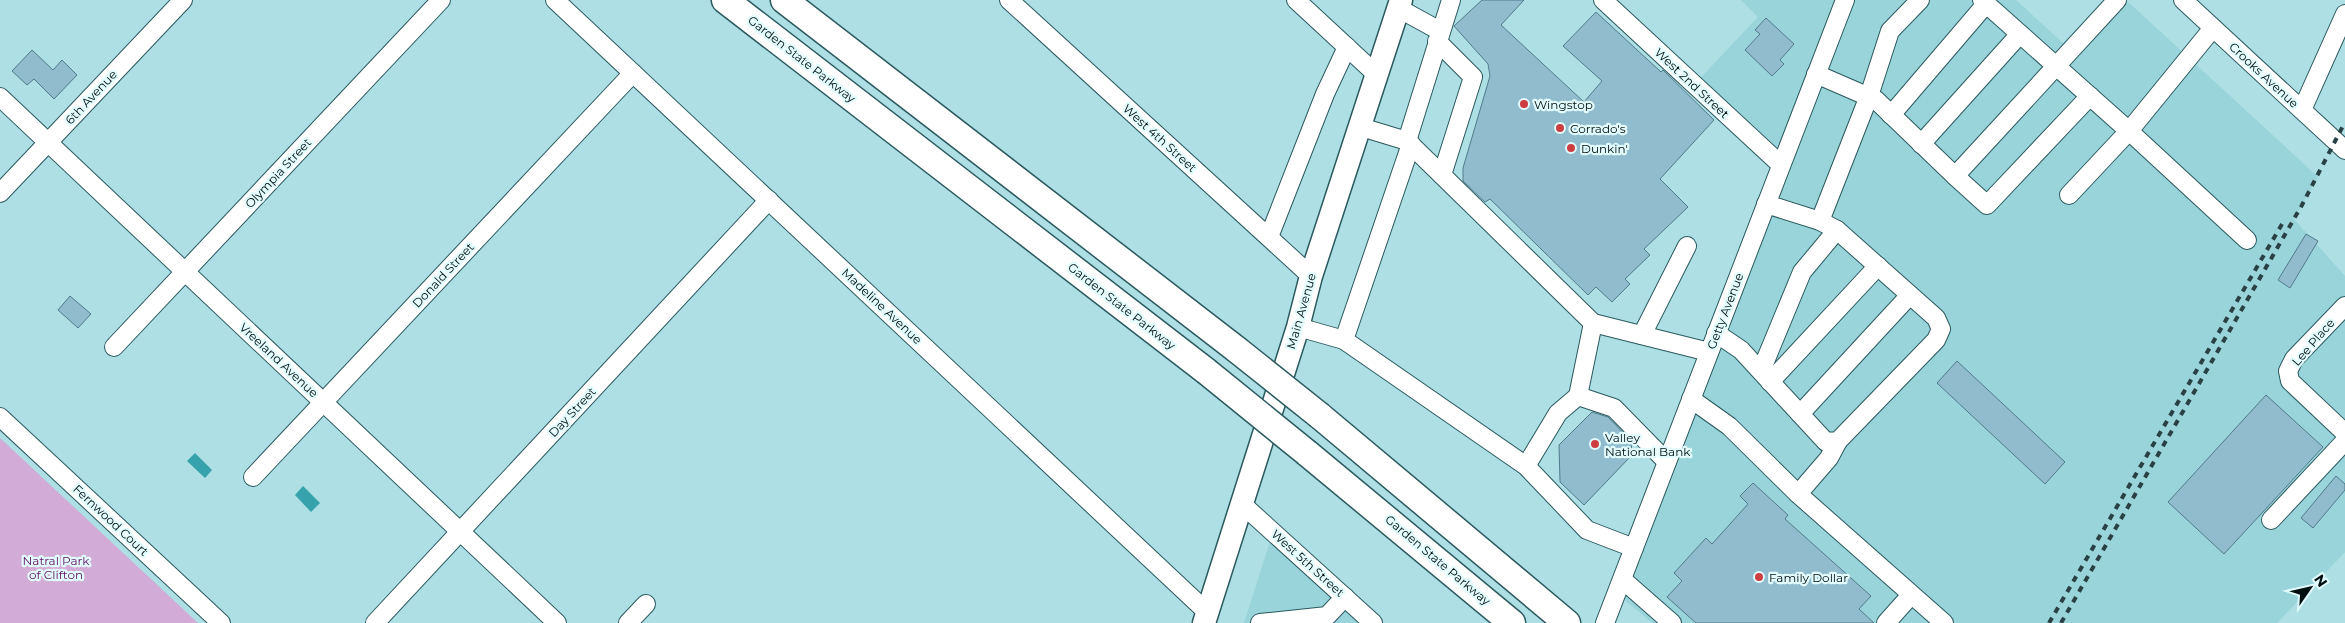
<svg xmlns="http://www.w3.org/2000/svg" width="2345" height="623" viewBox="0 0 2345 623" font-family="Montserrat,sans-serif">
  <rect width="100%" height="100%" fill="#addfe4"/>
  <g fill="#98d4da">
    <polygon points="1741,0 2016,0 2065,45 2108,0 2126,0 2318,177 2294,219 2345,276 2345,552 2277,623 1652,623 1617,593 1774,162 1691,88 1758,17"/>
    <polygon points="1273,532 1375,623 1244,623"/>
  </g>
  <polygon fill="#d3abd7" points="0,438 198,623 0,623"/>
  <g fill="#35a2ac">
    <polygon points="195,453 212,470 205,478 187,461"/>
    <polygon points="303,486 320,503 311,512 295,495"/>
  </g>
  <g fill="#91bccd" stroke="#527b8b">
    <polygon points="1482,0 1524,0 1501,25 1584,102 1602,81 1563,46 1596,12 1661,72 1663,70 1714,120 1660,179 1688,207 1644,249 1650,255 1625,279 1630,284 1612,302 1596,287 1588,295 1490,199 1485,202 1463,181 1463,168 1490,76 1488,64 1454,26"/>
    <polygon points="1766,18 1794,44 1780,60 1784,64 1772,76 1745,50 1760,34 1755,30"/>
    <polygon points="32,50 53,70 62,60 77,75 54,99 34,79 27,85 12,71"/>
    <polygon points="2306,234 2318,241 2290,288 2278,280"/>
    <polygon points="70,296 91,314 78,328 58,310"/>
    <polygon points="1957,361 2065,462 2045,484 1937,383"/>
    <polygon points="2266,395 2323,447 2224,554 2168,502"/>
    <polygon points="1592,412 1608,417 1631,441 1632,455 1584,505 1560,482 1559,445"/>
    <polygon points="2336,476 2345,484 2345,490 2313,528 2301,518"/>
    <polygon points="1753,483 1788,515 1785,519 1871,596 1859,609 1874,623 1696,623 1667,597 1682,581 1674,573 1706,538 1712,544 1748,504 1740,496"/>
  </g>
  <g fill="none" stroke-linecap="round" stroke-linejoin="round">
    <defs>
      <g id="minor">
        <polyline points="555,0 1208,613"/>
        <polyline points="1009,0 1311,276"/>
        <polyline points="1296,0 1377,75"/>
        <polyline points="1603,0 1781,165"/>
        <polyline points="1982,0 2129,131 2213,28"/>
        <polyline points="2183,0 2345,150"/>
        <polyline points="1398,8 1440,31"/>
        <polyline points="1437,41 1473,77 1442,175"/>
        <polyline points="1816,74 1876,100 1955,176 2117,0"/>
        <polyline points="0,97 557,623"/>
        <polyline points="2302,110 2345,14"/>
        <polyline points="1891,115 1986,4"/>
        <polyline points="1361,127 1407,141 1593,323 1709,352"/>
        <polyline points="1407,141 1451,0"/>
        <polyline points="1411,144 1344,340 1526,466 1587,530 1634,548"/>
        <polyline points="1921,144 2020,34"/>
        <polyline points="1955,176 1987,205 2090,96"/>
        <polyline points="0,193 183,0"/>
        <polyline points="2069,195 2129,131 2247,240"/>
        <polyline points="1820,221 1869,96 1890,31 1920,0"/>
        <polyline points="1269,237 1325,94 1347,47"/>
        <polyline points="2345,306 2294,359 2288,371 2290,381 2345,433"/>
        <polyline points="1298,327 1344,340"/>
        <polyline points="1716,333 1741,350 1826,442 1838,441 1936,340 1941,329 1936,318 1837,230 1820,221 1766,204"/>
        <polyline points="1642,335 1687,246"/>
        <polyline points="114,347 441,0"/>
        <polyline points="1761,371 1802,272 1837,230"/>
        <polyline points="1770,382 1878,266"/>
        <polyline points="1578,396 1593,323"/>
        <polyline points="1691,399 1729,426 1798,494"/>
        <polyline points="1800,414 1910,295"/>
        <polyline points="0,417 221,623"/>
        <polyline points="1838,441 1829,458 1798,494 1944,623"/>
        <polyline points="1526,466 1558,413 1578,396 1614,408 1667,462"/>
        <polyline points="253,477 633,73"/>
        <polyline points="1242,504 1373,623"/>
        <polyline points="2271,520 2345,441"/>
        <polyline points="1623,580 1672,623"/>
        <polyline points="375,623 769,200"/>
        <polyline points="628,623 646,604"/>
        <polyline points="1260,623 1327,616 1345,597"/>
        <polyline points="1605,623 1845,0"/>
        <polyline points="1886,623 1911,595"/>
      </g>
      <polyline id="major" points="1204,623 1298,327 1311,276 1401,0"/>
      <g id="highway">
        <polyline points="725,0 1206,371"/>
        <polyline points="784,0 1236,349"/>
        <polyline points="1320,416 1567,623"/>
        <polyline points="1307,453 1512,623"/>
      </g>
    </defs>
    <use href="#minor" stroke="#2a595e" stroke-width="20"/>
    <use href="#major" stroke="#2a595e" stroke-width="25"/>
    <use href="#highway" stroke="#2a595e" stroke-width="29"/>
    <use href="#minor" stroke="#fff" stroke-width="18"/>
    <use href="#major" stroke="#fff" stroke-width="22"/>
    <use href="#highway" stroke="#fff" stroke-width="26"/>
    <g stroke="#294144" stroke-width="4" stroke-dasharray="6 6" stroke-linecap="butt">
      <polyline points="2049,623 2285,219"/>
      <polyline points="2061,623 2302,205 2345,122"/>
    </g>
    <defs>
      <g id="highway-bridge">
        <polyline points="1236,349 1320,416"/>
        <polyline points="1206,371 1307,453"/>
      </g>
    </defs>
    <use href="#highway-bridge" stroke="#2a595e" stroke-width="29" stroke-linecap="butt"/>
    <use href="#highway-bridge" stroke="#fff" stroke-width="26"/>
  </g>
  <g fill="#cd3e41" stroke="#e2fbfd" stroke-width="2">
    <circle cx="1524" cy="104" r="5"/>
    <circle cx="1560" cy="128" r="5"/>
    <circle cx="1571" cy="148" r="5"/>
    <circle cx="1595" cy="444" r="5"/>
    <circle cx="1759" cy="577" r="5"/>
  </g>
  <g text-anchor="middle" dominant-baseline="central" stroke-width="4.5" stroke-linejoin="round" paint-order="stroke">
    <g font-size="12" fill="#000f11" stroke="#e2fbfd">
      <text transform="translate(802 59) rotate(38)">Garden State Parkway</text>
      <text transform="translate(2264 75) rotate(43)">Crooks Avenue</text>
      <text transform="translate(1692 83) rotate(43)">West 2nd Street</text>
      <text transform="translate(91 97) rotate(-47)">6th Avenue</text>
      <text transform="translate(1160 138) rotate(42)">West 4th Street</text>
      <text transform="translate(278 173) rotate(-47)">Olympia Street</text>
      <text transform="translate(443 275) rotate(-47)">Donald Street</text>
      <text transform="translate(882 306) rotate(43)">Madeline Avenue</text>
      <text transform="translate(1122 306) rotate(38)">Garden State Parkway</text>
      <text transform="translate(1301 311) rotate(-74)">Main Avenue</text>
      <text transform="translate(1725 311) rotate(-69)">Getty Avenue</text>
      <text transform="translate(2313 342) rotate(-49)">Lee Place</text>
      <text transform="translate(279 360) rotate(43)">Vreeland Avenue</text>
      <text transform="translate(572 412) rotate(-47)">Day Street</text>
      <text transform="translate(111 520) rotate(43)">Fernwood Court</text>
      <text transform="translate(1438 560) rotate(40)">Garden State Parkway</text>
      <text transform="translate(1308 563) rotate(42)">West 5th Street</text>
    </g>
    <g font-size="12" fill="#000f11" stroke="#e2fbfd" text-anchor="start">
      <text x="1534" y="104">Wingstop</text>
      <text x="1570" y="128">Corrado's</text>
      <text x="1581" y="148">Dunkin'</text>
      <text x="1605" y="437">Valley<tspan x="1605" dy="14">National Bank</tspan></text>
      <text x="1769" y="577">Family Dollar</text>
    </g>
    <g font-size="12" fill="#5f0f67" stroke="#e2fbfd">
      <text x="56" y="560">Natral Park<tspan x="56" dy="14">of Clifton</tspan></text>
    </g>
  </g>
  <g transform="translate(2310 588) rotate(56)" stroke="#e2fbfd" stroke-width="4" paint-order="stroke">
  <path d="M0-4L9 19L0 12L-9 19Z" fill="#000f11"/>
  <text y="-8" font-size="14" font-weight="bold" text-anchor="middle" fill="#000f11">N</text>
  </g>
</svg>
